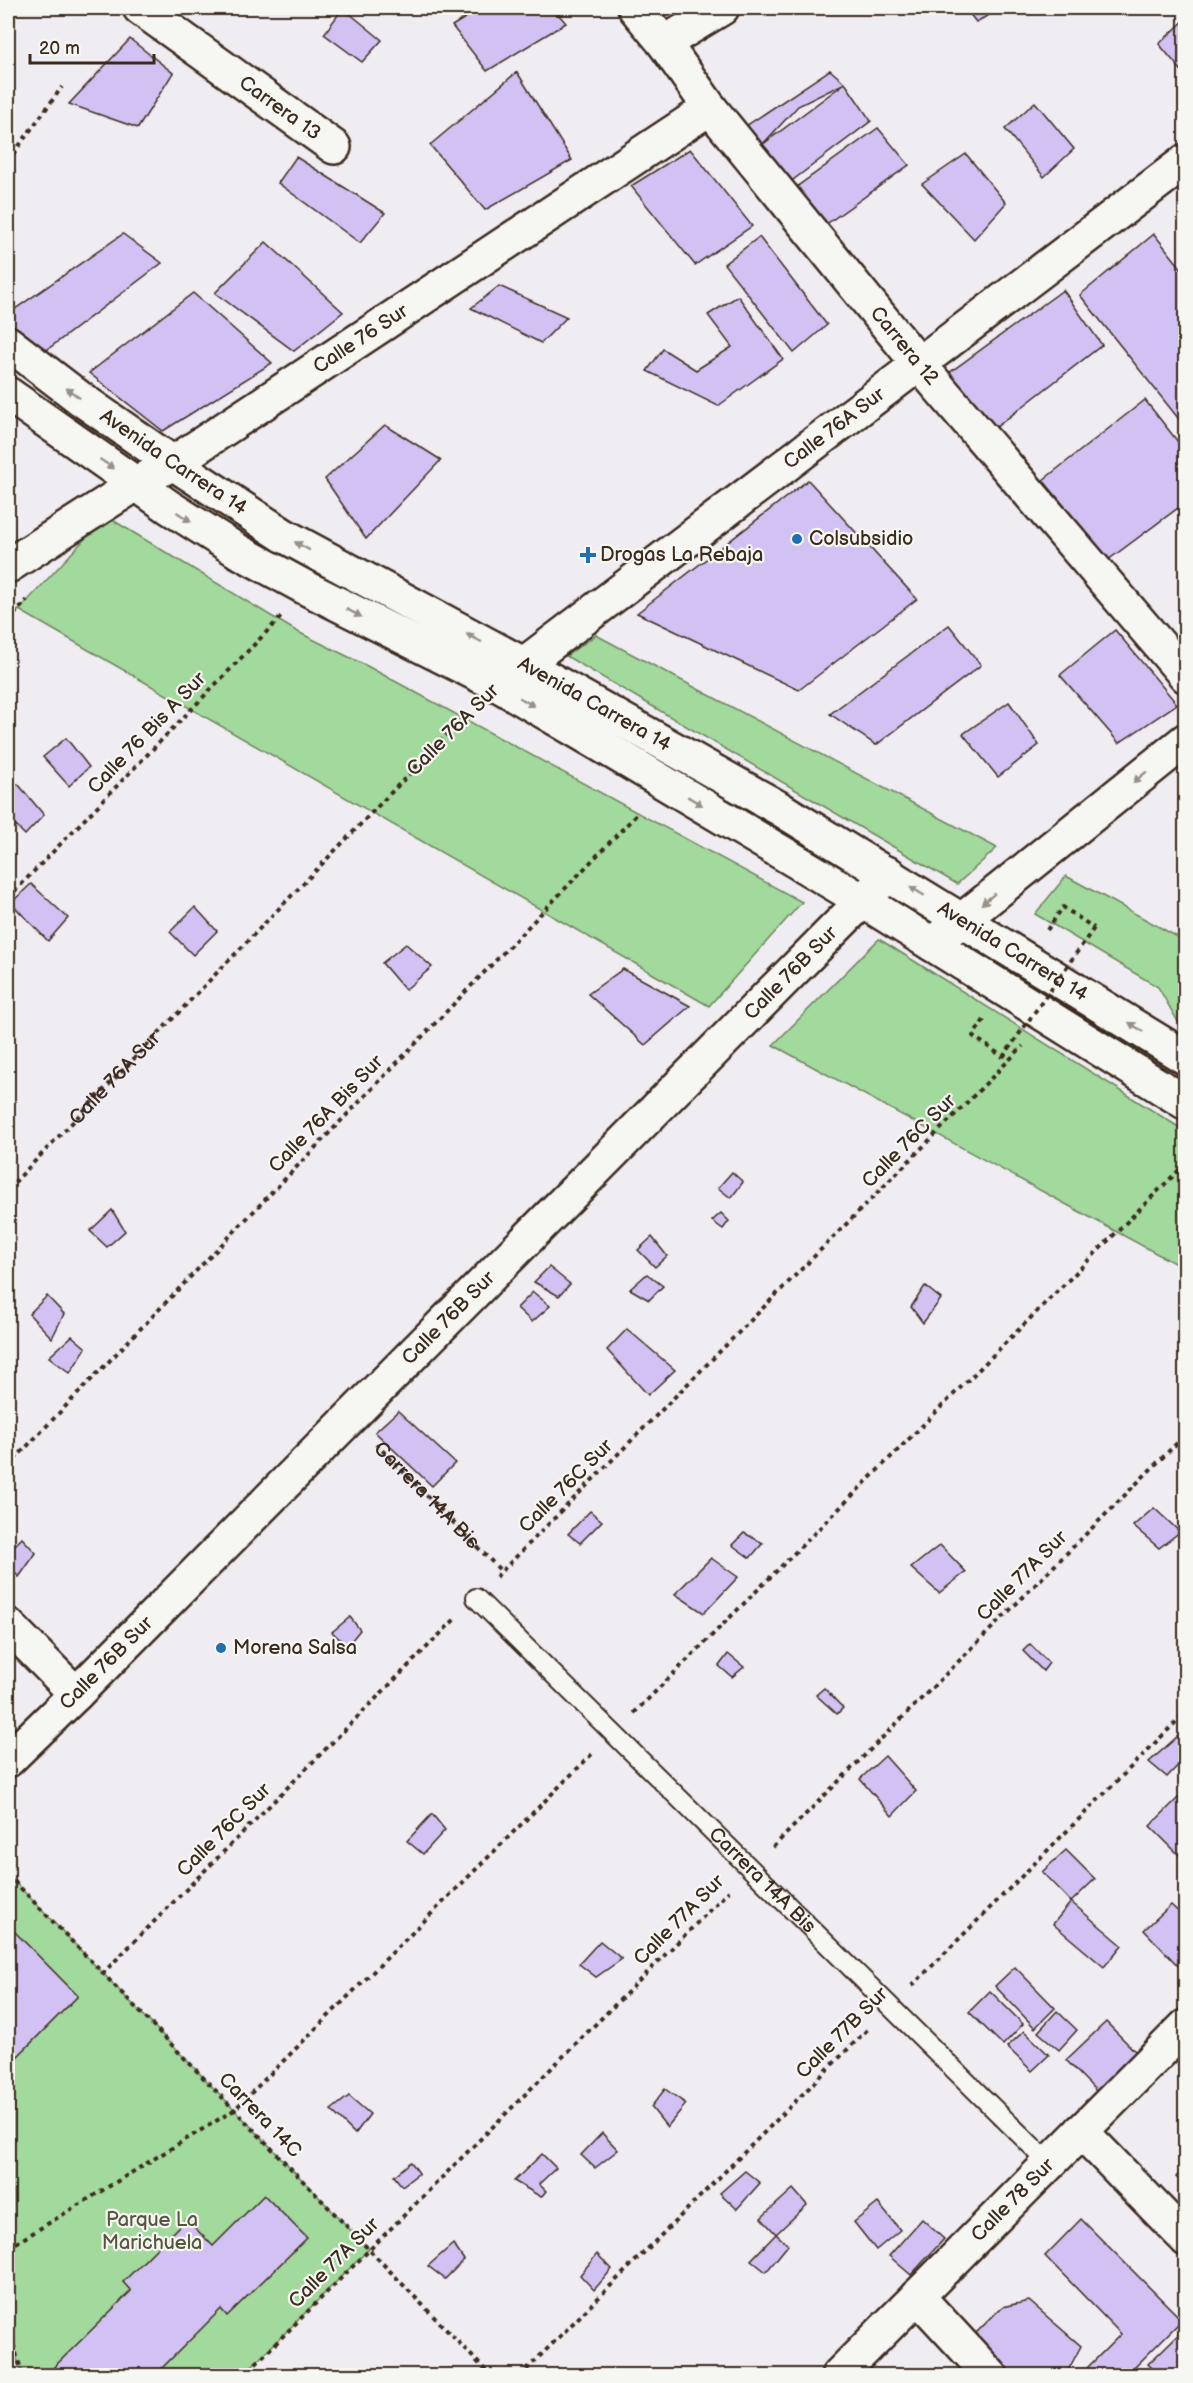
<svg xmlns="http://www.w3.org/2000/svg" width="1193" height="2383" viewBox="0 0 1193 2383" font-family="'Balsamiq Sans',sans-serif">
  <rect width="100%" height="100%" fill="#efecf2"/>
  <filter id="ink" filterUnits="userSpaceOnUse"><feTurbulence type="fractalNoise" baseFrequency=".0167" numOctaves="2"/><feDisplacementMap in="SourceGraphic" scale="12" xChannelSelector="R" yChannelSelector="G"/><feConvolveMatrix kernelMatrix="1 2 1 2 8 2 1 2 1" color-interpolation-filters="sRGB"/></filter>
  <g filter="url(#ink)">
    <g fill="#a2d99c" stroke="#6e825d" stroke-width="1.5">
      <polygon points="106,516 296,631 367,666 802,902 709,1006 19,610 8,622 8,617 19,610"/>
      <polygon points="596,635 997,848 957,884 566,656"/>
      <polygon points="1066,876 1185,941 1185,1034 1158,987 1035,914"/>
      <polygon points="879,939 1185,1131 1185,1269 773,1045"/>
      <polygon points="8,1875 369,2249 243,2375 22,2375 8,2329"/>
    </g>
    <g fill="#d2c2f4" stroke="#3b2a1e" stroke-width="1.5">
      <polygon points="343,8 382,40 362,62 324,34"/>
      <polygon points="481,8 553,8 566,23 487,71 452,26"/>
      <polygon points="965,8 1002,8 976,22"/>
      <polygon points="1186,19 1186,76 1159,44"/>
      <polygon points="130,39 173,73 138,128 69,104"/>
      <polygon points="830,70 845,83 798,106 762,145 746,126"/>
      <polygon points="517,72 572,160 485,210 430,145"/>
      <polygon points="845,83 871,121 789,183 762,145"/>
      <polygon points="1035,102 1074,149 1044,177 1005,129"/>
      <polygon points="878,128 909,165 825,225 795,188"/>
      <polygon points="690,149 752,226 695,265 631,186"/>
      <polygon points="966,154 1006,203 974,239 922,184"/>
      <polygon points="296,157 385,213 360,243 278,183"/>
      <polygon points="123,234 162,263 44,352 8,327 8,314"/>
      <polygon points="1154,234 1186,274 1186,420 1182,423 1080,295"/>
      <polygon points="759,237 827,325 794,353 724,264"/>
      <polygon points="266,242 343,312 294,351 215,293"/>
      <polygon points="499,286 567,317 541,343 471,308"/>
      <polygon points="1063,290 1102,345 995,428 949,373"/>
      <polygon points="193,293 272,363 163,431 89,373"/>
      <polygon points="738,296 783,359 718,406 647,371 663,349 696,370 732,347 708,315"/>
      <polygon points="1145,400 1186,452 1186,502 1108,560 1043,480"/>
      <polygon points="385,425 441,460 366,539 325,479"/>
      <polygon points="808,480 917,599 799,690 637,613"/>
      <polygon points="949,625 981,665 876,745 830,714"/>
      <polygon points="1115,630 1177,704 1119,743 1060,675"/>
      <polygon points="1009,702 1039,745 998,777 963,734"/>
      <polygon points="66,738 89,767 69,786 43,757"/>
      <polygon points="18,784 44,815 25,835 8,818 8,791"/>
      <polygon points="31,884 68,918 48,941 11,903"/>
      <polygon points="195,907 217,931 193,955 170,932"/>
      <polygon points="406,944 432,967 405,990 382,963"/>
      <polygon points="623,969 690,1006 645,1045 588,994"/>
      <polygon points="732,1172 743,1182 731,1198 718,1188"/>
      <polygon points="112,1210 125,1231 107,1247 90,1231"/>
      <polygon points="721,1213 729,1221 723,1229 712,1221"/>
      <polygon points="652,1237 667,1256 655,1267 638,1250"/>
      <polygon points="549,1267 570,1284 559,1296 534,1282"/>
      <polygon points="647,1274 663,1286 649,1300 630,1289"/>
      <polygon points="925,1286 941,1299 923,1323 911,1307"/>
      <polygon points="533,1292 550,1306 532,1322 517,1308"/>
      <polygon points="47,1296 64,1314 52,1338 29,1314"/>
      <polygon points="627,1329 675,1370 648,1395 607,1350"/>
      <polygon points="72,1336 86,1348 70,1373 49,1357"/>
      <polygon points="398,1411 455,1463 432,1486 375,1432"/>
      <polygon points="1154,1508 1180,1532 1159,1548 1133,1526"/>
      <polygon points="590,1511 602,1521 580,1543 568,1534"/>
      <polygon points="744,1533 763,1543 750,1558 732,1545"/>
      <polygon points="22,1538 36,1553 19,1577 8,1566 8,1552"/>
      <polygon points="940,1545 966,1572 939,1593 911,1568"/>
      <polygon points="711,1558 738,1577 704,1613 675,1594"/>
      <polygon points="350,1617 360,1630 347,1646 332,1632"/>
      <polygon points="1030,1644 1049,1663 1043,1671 1023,1651"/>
      <polygon points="728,1654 744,1667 732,1677 719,1666"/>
      <polygon points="824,1688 843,1708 837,1714 816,1695"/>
      <polygon points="1186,1729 1186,1757 1167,1777 1149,1762"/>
      <polygon points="885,1756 916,1791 892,1816 860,1779"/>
      <polygon points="1181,1795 1186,1800 1186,1862 1150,1826"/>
      <polygon points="432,1814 445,1830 423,1854 407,1841"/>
      <polygon points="1066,1850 1095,1879 1071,1902 1042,1872"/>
      <polygon points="1071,1902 1122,1945 1104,1967 1053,1924"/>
      <polygon points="1171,1905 1186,1919 1186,1969 1183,1971 1144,1930"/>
      <polygon points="8,1925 78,1996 8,2066"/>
      <polygon points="600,1941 622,1959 596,1977 579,1964"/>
      <polygon points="1015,1967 1055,2008 1035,2028 995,1986"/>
      <polygon points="990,1991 1023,2024 1003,2045 969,2012"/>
      <polygon points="1057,2011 1077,2030 1059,2050 1038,2032"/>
      <polygon points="1106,2022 1140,2056 1100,2095 1066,2060"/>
      <polygon points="1024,2031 1049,2055 1032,2071 1007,2047"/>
      <polygon points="665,2089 686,2104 667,2127 651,2107"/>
      <polygon points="349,2096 370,2114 355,2134 331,2110"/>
      <polygon points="602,2133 618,2150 595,2168 581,2155"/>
      <polygon points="542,2154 556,2168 539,2184 546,2191 541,2197 514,2181"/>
      <polygon points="411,2162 419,2173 402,2186 394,2176"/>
      <polygon points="1186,2167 1186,2187 1176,2177"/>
      <polygon points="745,2171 760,2183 737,2209 720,2193"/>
      <polygon points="793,2189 807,2205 776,2234 761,2218"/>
      <polygon points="264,2195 307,2238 227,2316 221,2309 154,2376 53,2376 52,2369 131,2291 123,2282 186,2219 213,2246"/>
      <polygon points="878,2203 900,2230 876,2250 854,2222"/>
      <polygon points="922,2219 944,2239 911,2275 889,2256"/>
      <polygon points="1081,2219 1182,2320 1126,2376 1095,2376 1087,2368 1121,2334 1045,2256"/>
      <polygon points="776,2234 788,2245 766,2272 751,2260"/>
      <polygon points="453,2244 464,2260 445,2279 428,2266"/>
      <polygon points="597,2254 612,2269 594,2290 580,2275"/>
      <polygon points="1029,2301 1081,2346 1065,2376 1002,2376 968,2341 1002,2307"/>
      <polygon points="1186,2327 1186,2376 1160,2376 1148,2364"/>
    </g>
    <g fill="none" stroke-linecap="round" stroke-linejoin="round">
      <defs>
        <g id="service">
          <path id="s3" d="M476,1598L1049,2163"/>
        </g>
        <g id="minor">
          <path id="s4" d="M140,8L334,147"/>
          <path id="s5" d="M635,8L664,43L710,108L918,363L1186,676"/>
          <polyline points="664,43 722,8"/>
          <path id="s6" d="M173,463L710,108"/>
          <path id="s7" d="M503,680L1186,161"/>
          <polyline points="932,944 1186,740"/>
          <polyline points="8,1625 76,1694"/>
          <path id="s8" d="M8,1760L76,1694L889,874"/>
          <polyline points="1081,2131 1186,2239"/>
          <polyline points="917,2296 991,2376"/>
          <path id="s9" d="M838,2376L1186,2026"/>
        </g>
        <polyline id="tertiary" points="8,566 136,484 173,463"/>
        <g id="primary">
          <path id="s10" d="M8,343L81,399L173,463L283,535L523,664L777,807L1186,1058"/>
          <polyline points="8,394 169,507 238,551 308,589 497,684 596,742 863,901 1186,1103"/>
        </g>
      </defs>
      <use href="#service" stroke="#3b2a1e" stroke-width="22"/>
      <use href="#minor" stroke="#3b2a1e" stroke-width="38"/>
      <use href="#tertiary" stroke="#3b2a1e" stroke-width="38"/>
      <use href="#primary" stroke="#3b2a1e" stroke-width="38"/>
      <g stroke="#3b2a1e" stroke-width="4" stroke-dasharray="4.5 4.5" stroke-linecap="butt">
        <polyline points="8,161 62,87"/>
        <polyline points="8,622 27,600"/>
        <polyline points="8,898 281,617"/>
        <polyline points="1047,930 1063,907 1094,928"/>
        <polyline points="984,1020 973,1036 1003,1057"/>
        <path id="s1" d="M8,1189L468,713"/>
        <path id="s2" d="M376,1444L502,1572"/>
        <polyline points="8,1466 638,813"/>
        <polyline points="496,1577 1023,1046"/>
        <polyline points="634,1713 1186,1163"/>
        <polyline points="773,1847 1186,1434"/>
        <polyline points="8,1875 491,2376"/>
        <polyline points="102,1974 455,1619"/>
        <polyline points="912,1986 1186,1712"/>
        <polyline points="8,2248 234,2110 592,1754"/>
        <polyline points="8,2327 23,2376"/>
        <polyline points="243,2376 729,1891"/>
        <polyline points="520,2376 870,2027"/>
      </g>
      <use href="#service" stroke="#f6f6f2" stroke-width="18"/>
      <use href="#minor" stroke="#f6f6f2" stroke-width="33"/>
      <use href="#tertiary" stroke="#f6f6f2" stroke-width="33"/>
      <use href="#primary" stroke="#f6f6f2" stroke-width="33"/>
      <polyline stroke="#3b2a1e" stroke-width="4" stroke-dasharray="4.5 4.5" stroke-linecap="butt" points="1003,1057 1094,928"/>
    </g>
    <defs><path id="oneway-solid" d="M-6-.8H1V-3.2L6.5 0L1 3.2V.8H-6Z" transform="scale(1.5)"/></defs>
    <g fill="#989088">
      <use href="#oneway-solid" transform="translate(73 393) rotate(-143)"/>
      <use href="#oneway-solid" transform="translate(107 464) rotate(34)"/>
      <use href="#oneway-solid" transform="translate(184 517) rotate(33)"/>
      <use href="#oneway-solid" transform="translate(302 546) rotate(-151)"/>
      <use href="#oneway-solid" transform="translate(354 613) rotate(27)"/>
      <use href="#oneway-solid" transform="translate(474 638) rotate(-152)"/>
      <use href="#oneway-solid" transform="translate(527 702) rotate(30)"/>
      <use href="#oneway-solid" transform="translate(1140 777) rotate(141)"/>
      <use href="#oneway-solid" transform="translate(695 801) rotate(31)"/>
      <use href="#oneway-solid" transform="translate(917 891) rotate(-148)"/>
      <use href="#oneway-solid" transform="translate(988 899) rotate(141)"/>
      <use href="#oneway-solid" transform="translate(1136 1027) rotate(-148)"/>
    </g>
  </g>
  <g fill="#1f6fb2" stroke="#f6f6f2" stroke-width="2">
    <circle cx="797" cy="539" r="6"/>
    <path d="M585 546h6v6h6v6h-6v6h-6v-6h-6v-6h6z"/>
    <circle cx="221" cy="1648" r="6"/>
  </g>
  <g text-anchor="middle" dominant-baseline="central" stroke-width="4.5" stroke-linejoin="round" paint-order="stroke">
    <g font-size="20" fill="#3b2a1e" stroke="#f6f6f2">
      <text stroke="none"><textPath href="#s4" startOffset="172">Carrera 13</textPath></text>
      <text stroke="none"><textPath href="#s6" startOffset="225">Calle 76 Sur</textPath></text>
      <text stroke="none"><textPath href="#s5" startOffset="432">Carrera 12</textPath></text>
      <text stroke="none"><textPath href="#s7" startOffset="416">Calle 76A Sur</textPath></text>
      <text stroke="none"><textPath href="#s10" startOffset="204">Avenida Carrera 14</textPath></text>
      <text stroke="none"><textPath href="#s10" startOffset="690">Avenida Carrera 14</textPath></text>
      <text transform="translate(453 730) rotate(-45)">Calle 76A Sur</text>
      <text transform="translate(147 733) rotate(-46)">Calle 76 Bis A Sur</text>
      <text stroke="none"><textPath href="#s10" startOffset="1176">Avenida Carrera 14</textPath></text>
      <text stroke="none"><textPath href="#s8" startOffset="1110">Calle 76B Sur</textPath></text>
      <text stroke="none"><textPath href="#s1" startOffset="154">Calle 76A Sur</textPath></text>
      <text transform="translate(326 1114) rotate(-46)">Calle 76A Bis Sur</text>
      <text transform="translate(909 1141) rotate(-45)">Calle 76C Sur</text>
      <text stroke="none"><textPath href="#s8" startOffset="624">Calle 76B Sur</textPath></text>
      <text transform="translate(566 1486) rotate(-45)">Calle 76C Sur</text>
      <text stroke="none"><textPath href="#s2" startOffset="72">Carrera 14A Bis</textPath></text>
      <text transform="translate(1022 1576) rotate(-45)">Calle 77A Sur</text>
      <text stroke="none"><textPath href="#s8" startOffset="138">Calle 76B Sur</textPath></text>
      <text transform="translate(224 1830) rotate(-45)">Calle 76C Sur</text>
      <text stroke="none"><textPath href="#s3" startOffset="402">Carrera 14A Bis</textPath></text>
      <text transform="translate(679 1920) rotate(-45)">Calle 77A Sur</text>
      <text transform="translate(842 2033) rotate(-45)">Calle 77B Sur</text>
      <text transform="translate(260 2115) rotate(46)">Carrera 14C</text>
      <text stroke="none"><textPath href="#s9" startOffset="248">Calle 78 Sur</textPath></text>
      <text transform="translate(334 2263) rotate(-45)">Calle 77A Sur</text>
    </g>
    <g font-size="20" fill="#3b2a1e" stroke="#f6f6f2" text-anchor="start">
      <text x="809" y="539">Colsubsidio</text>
      <text x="600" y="555">Drogas La Rebaja</text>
      <text x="233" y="1648">Morena Salsa</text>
    </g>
    <g font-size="20" fill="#55563e" stroke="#f6f6f2">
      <text x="152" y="2220">Parque La<tspan x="152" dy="23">Marichuela</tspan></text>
    </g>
  </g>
  <rect width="1193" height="2383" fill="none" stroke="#f6f6f2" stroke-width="30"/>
  <rect x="15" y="15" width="1163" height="2353" fill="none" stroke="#3b2a1e" stroke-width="2" filter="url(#ink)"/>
  <path d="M30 54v9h124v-9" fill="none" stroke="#3b2a1e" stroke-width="3"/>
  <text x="39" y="54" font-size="18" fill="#3b2a1e" stroke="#f6f6f2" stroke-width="4.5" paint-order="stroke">20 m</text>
</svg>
